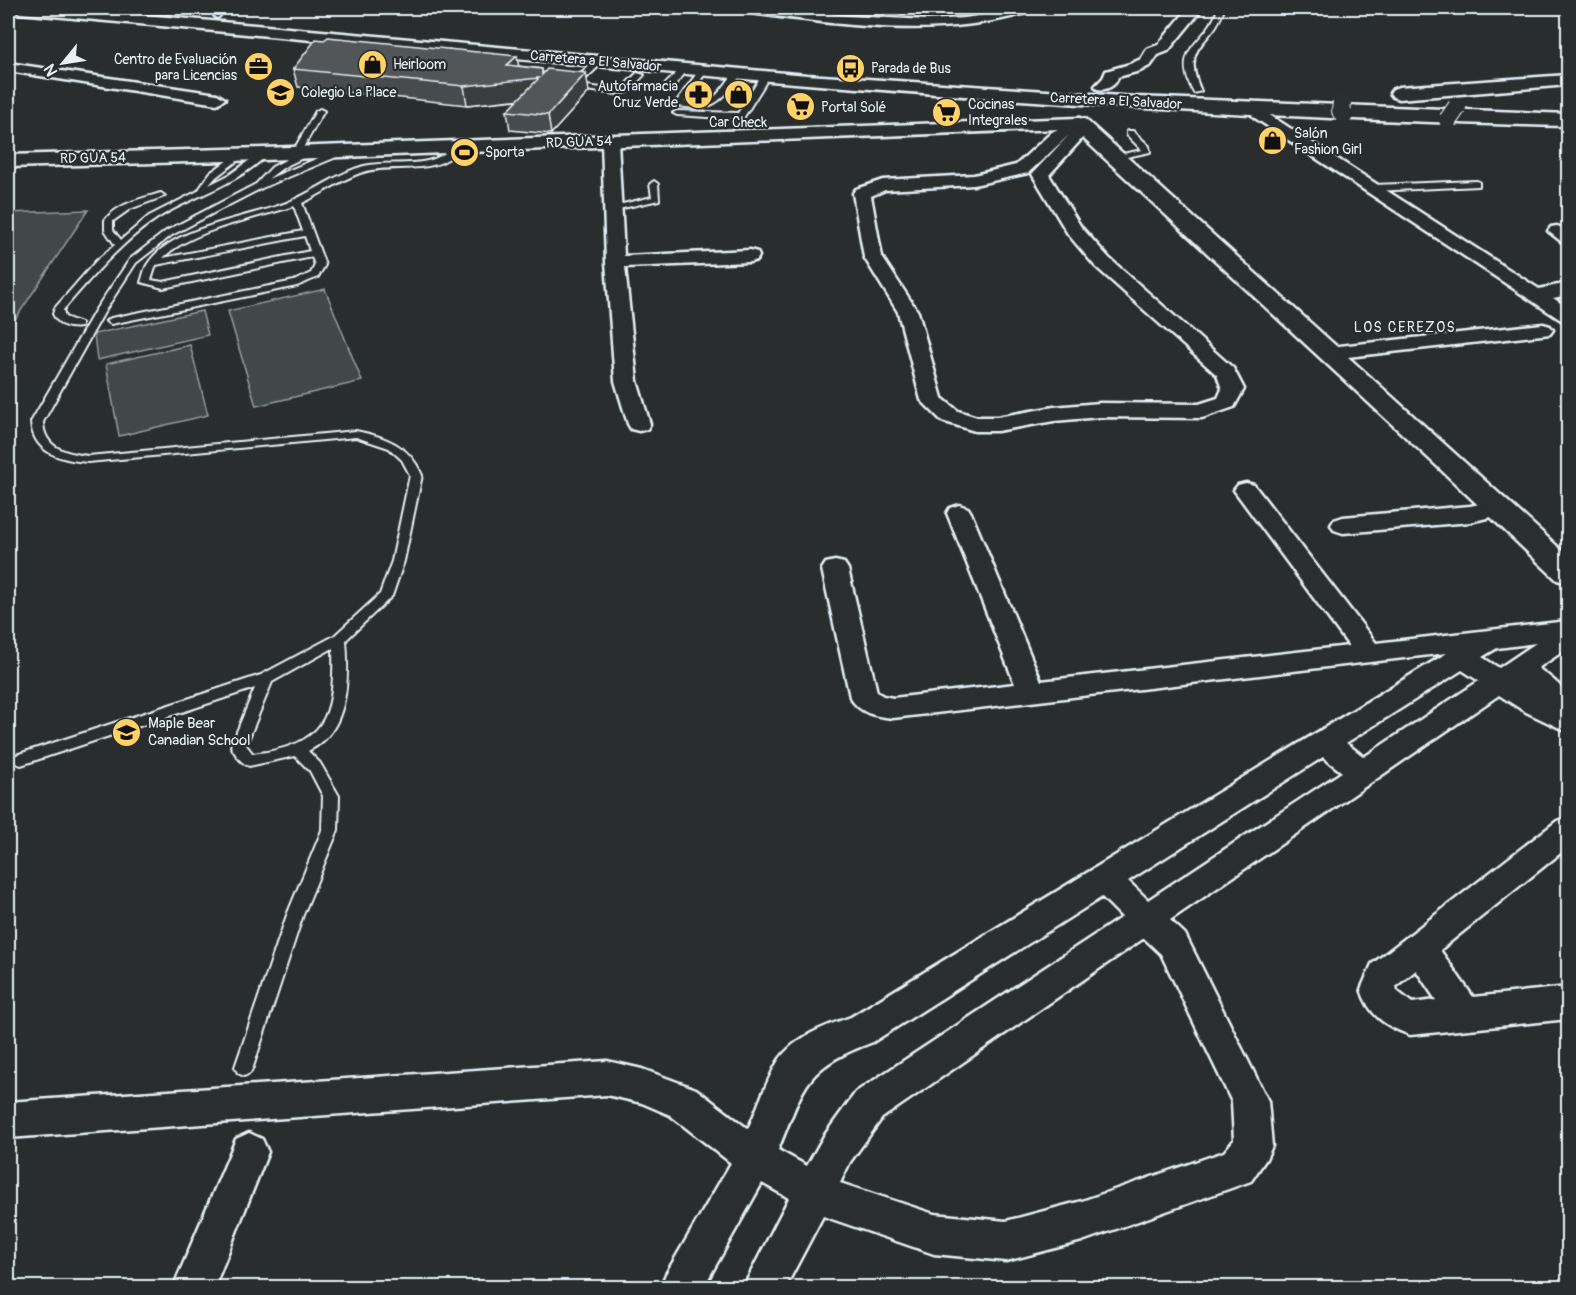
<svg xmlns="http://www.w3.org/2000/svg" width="1576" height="1295" viewBox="0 0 1576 1295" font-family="Pangolin,sans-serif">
  <rect width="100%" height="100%" fill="#2a2d2e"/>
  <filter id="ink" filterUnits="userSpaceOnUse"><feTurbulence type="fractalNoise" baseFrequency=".0167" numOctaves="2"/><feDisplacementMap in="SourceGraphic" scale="12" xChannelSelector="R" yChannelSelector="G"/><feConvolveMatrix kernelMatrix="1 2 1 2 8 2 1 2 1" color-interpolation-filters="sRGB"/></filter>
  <g filter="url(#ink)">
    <g fill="#424648" stroke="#959ca0" stroke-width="1.5">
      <polygon points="88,210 8,330 8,213"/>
      <polygon points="325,289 362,381 256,406 228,311"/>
      <polygon points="202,311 208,335 97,360 94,334"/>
      <polygon points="190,345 208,415 119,436 106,364"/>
    </g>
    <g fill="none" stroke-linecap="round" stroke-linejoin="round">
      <defs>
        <g id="service">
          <polygon points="169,8 175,8 169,13 166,11"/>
          <polygon points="217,8 223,8 220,16 217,18 214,16"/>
          <path d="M1218,8H1224C1214,46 1179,42 1201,91L1194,93C1169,45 1208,45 1218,8Z"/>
          <polygon points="596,60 603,62 579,85 617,90 622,88 637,73 644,75 628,92 617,94 570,88 570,84"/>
          <polygon points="681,68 688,70 670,90 664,90 664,86"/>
          <path d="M700,69L707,71L685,102C715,105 717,95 734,73L741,75C721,101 714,112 679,106L677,101Z"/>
          <polygon points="762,75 769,77 744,117 736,119 677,115 673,113 677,111 738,113"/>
          <path d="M320,109L324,111L300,153L311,150V154L284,167L268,179L340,149H346V153L262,188L225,207L172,235L136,263L106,309L43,422C44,448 65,453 88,456L356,431C386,437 409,445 422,475L404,561L392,596L346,640C349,679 349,732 308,751L320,763L339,796L338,830L303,915L253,1067L250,1073L244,1076L238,1073L235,1067L287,915L322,830L323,796L310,771L295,756L249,766C241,763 235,754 231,746L255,688L21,765L16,763L14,759L16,755L261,675L334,636L380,594L392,561L410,475L402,460L389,448L356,437L88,462C61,460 33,453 31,422L96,309L130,259L166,231L256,184L272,167L295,155L292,153L316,111ZM333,648C335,718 326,745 253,754L246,745L272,682Z"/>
          <polygon points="1127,131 1133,131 1149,146 1150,152 1113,160 1113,156 1142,150 1127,135"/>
          <path d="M454,145L461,147C437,179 394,161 360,173C340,180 322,194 302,203L325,265L318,277L297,286L111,324L106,321L111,318L294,281L311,273L315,265L312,257L163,288L141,282C143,277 144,270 147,265C170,226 252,218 291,201C315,191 338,173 364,166C394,159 432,172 454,145ZM294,206L303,231L163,258C190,230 257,218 294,206ZM305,236L310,251L163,282L151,280L156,265Z"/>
          <path d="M261,152L268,154C237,185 192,196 156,219C122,241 89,280 63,310L65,317L81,323V327C69,329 58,325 53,314L55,308L96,261L115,245L105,230V220C119,203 140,199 161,193L165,196L130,209L113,221V230L121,240L149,216L198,191L210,173L238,153L245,155L216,177L209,185L229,175Z"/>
          <polygon points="654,181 658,184 659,200 614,210 610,207 652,197 650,184"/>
          <polygon points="1476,181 1479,182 1479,186 1374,191 1370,188 1374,185"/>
        </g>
        <g id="minor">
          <path d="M736,8H771L848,16L927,20L965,18L997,13L1015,8H1034L1032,11C938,41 838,24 743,12Z"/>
          <path d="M1187,8H1199V13L1168,51L1158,55L1151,65L1140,71L1118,77C1116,86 1106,91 1097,89L1095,86L1103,78L1106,71L1130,64L1141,59L1147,49L1158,45L1185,12Z"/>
          <polygon points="8,63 217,94 225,99 217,104 8,71"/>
          <polygon points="1260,110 1265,112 1539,289 1568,283 1568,295 1553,298 1568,308 1568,322 1561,320 1255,118 1252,115 1255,112"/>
          <path d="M1079,119L1087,124V133L1049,175L1081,227L1109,258L1233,368L1244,389L1234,407L1202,418L1100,417L1054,421L997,431H975L942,421L921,400L898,312L864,257L853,193L856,189L883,180L974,175L1016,165L1052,132ZM1069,135L1032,174L1068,234L1095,266L1217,375L1222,389L1218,398L1199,404L1100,403L1054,407L997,417H977L958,411L942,398L918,312L882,257L871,196L885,190L974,185L1028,173Z"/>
          <polygon points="610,136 618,141 624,256 750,250 757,252 759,256 757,260 750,262 625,267 637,381 650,424 647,429 639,431 631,429 628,424 615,381 606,262 602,141"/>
          <polygon points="1557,226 1568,230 1568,243 1562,242 1548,231 1551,227"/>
          <polygon points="1543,324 1550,326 1553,330 1550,334 1330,359 1323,357 1320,353 1323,349 1330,347"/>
          <path d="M1246,483L1254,485L1376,643L1568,621V648L1538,668C1571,693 1568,691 1568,732L1524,711L1499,695L1170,920L1185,934L1268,1101L1272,1146L1266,1159L1251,1181L1082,1241L1006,1261L934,1254L823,1216L785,1288H743L789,1198L762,1183L703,1288H660L666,1274L731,1163L670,1115L642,1103L607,1095L8,1138V1102L607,1061L642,1069L696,1089L748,1129C758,1108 767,1079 779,1060C795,1037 825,1026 851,1017L1447,653L893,718C875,716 860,714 850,697L822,569L826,563L835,561L844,563L848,569L877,692L883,696L893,698L1015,684L947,513L950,508L959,505L968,508L971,513L1041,681L1349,646L1234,490L1238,485ZM1536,643L1499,668L1482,657L1497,648ZM1462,670L1479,681L1364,757L1346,743ZM1323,757L1342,772L1148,900L1128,881ZM1102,897L1122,917L856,1092L824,1136L807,1166L778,1150C805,1085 803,1068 873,1042ZM1144,938L1161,954L1232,1102L1234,1140L1224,1152L1082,1201L1006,1221L934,1214L840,1183L850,1162L882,1118Z"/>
          <polygon points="1500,500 1508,503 1512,508 1508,513 1470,522 1343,533 1334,530 1331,525 1334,520 1343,517 1470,506"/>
          <path d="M1568,817V847L1440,950L1473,997L1568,987V1019L1410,1035C1386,1026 1369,1016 1361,989L1372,964L1557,821ZM1416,970L1436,1000L1412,1003L1397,991L1396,986Z"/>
          <polygon points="249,1133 262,1139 268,1152 214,1288 173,1288 236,1139"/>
        </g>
        <polygon id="tertiary" points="1079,118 1086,120 1568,556 1568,583 1557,580 1437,466 1072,128 1069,124 1072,120"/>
        <g id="primary">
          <polygon points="1568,75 1568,85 1399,99 1393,97 1390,93 1393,89 1399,87"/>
          <polygon points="1079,118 1086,120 1089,124 1086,128 264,160 8,167 8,155 264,148"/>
        </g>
        <path id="trunk" d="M12,8H68L807,75L1136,97L1568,114V126C1051,115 535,60 20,13Z"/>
      </defs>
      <use href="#service" stroke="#e8f1f8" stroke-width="4"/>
      <use href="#minor" stroke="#e8f1f8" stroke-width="5"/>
      <use href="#tertiary" stroke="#e8f1f8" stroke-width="5"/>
      <use href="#primary" stroke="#e8f1f8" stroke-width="5"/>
      <use href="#trunk" stroke="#e8f1f8" stroke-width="5"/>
      <use href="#service" fill="#2a2d2e" fill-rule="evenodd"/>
      <use href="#minor" fill="#2a2d2e" fill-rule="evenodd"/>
      <use href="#tertiary" fill="#2a2d2e" fill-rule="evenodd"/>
      <use href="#primary" fill="#2a2d2e" fill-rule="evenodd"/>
      <use href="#trunk" fill="#2a2d2e" fill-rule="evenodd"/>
      <defs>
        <g id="trunk-bridge">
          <polyline points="1342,102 1341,111 1344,115"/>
          <polyline points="1448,120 1457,107"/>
        </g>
      </defs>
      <use href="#trunk-bridge" stroke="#e8f1f8" stroke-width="20" stroke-linecap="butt"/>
      <use href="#trunk-bridge" stroke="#2a2d2e" stroke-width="18"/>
    </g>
    <polygon fill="#474b4d" stroke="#e8f1f8" stroke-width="1.5" points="519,66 542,69 543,74 589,92 551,134 510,130 507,111 518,100 467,105 298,87 293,69"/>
    <g fill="#3a3d3e" stroke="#e8f1f8" stroke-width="1.5">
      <polygon points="517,56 520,74 539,78 541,97 467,105 464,86 507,65"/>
      <polygon points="586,73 589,92 551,134 548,115"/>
    </g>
    <polygon fill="#535759" stroke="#e8f1f8" stroke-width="1.5" points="328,37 517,56 507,65 542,69 542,75 547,69 586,73 548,115 507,111 539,78 464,86 293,69 316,39 324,40"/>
  </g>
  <defs>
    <symbol id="shop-disc" viewBox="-11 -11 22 22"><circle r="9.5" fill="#ffd166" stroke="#2a2d2e"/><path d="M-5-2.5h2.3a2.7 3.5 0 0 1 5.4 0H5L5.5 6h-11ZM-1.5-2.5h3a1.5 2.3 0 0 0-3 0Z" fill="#111"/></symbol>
    <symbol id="office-disc" viewBox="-11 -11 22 22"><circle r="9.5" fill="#ffd166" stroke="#2a2d2e"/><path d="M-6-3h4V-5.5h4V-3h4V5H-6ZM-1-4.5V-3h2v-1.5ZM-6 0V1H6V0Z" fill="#111"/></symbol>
    <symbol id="bus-disc" viewBox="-11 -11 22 22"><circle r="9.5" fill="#ffd166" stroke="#2a2d2e"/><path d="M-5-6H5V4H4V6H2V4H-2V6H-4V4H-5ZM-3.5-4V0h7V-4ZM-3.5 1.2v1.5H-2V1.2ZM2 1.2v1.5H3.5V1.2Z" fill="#111"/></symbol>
    <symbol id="school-disc" viewBox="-11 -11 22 22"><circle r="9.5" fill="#ffd166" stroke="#2a2d2e"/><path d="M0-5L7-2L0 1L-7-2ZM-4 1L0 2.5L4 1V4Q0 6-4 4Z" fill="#111"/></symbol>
    <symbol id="pharmacy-disc" viewBox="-11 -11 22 22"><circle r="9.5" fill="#ffd166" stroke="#2a2d2e"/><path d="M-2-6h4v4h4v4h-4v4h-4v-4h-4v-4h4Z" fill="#111"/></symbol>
    <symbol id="supermarket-disc" viewBox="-11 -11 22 22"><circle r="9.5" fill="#ffd166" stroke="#2a2d2e"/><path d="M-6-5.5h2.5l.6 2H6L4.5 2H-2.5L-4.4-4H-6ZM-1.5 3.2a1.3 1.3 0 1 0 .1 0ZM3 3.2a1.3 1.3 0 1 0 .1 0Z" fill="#111"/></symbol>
    <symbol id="stadium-disc" viewBox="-11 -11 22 22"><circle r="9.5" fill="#ffd166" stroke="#2a2d2e"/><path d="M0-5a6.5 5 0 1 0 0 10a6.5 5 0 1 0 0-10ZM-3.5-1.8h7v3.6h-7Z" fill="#111"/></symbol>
  </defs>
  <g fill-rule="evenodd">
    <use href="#shop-disc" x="356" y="48" width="33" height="33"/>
    <use href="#office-disc" x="242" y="50" width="33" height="33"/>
    <use href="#bus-disc" x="834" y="52" width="33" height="33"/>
    <use href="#school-disc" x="264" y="76" width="33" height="33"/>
    <use href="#pharmacy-disc" x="682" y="78" width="33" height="33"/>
    <use href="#shop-disc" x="722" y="78" width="33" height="33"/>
    <use href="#supermarket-disc" x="784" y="90" width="33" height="33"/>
    <use href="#supermarket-disc" x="930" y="96" width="33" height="33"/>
    <use href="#shop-disc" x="1256" y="124" width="33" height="33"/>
    <use href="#stadium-disc" x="448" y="136" width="33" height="33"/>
    <use href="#school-disc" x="110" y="716" width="33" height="33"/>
  </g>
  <g text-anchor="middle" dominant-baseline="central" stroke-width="4.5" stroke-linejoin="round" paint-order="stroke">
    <g font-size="14" fill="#e8f1f8" stroke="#2a2d2e" text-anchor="start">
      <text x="237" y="59" text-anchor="end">Centro de Evaluación<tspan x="237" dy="16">para Licencias</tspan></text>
      <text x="393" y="64">Heirloom</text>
      <text x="871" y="68">Parada de Bus</text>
      <text x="678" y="86" text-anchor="end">Autofarmacia<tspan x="678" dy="16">Cruz Verde</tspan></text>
      <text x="301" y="92">Colegio La Place</text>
      <text x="968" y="104">Cocinas<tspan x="968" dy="16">Integrales</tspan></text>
      <text x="821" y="107">Portal Solé</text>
      <text x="738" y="122" text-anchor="middle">Car Check</text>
      <text x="1294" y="133">Salón<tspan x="1294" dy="16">Fashion Girl</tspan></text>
      <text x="485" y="152">Sporta</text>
    </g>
    <g font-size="14" fill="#e8f1f8" stroke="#2a2d2e">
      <text transform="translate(596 61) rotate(5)">Carretera a El Salvador</text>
      <text transform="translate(1116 101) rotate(3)">Carretera a El Salvador</text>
      <text transform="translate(579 142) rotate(-2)">RD GUA 54</text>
      <text transform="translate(93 158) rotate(-1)">RD GUA 54</text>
    </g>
    <g font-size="14" letter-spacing="1.5" fill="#e8f1f8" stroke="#2a2d2e">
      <text x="1405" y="327">LOS CEREZOS</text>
    </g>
    <g font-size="15" fill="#e8f1f8" stroke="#2a2d2e" text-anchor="start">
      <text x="148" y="723">Maple Bear<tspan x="148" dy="17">Canadian School</tspan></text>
    </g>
  </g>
  <rect width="1576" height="1295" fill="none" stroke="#2a2d2e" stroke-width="30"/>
  <rect x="15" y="15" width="1546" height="1265" fill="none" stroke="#e8f1f8" stroke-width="2" filter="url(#ink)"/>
  <g transform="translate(63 63) rotate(240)" stroke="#2a2d2e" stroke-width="4.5" paint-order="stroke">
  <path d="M0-4.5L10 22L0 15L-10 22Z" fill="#e8f1f8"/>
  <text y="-9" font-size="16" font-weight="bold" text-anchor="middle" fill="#e8f1f8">N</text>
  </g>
</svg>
